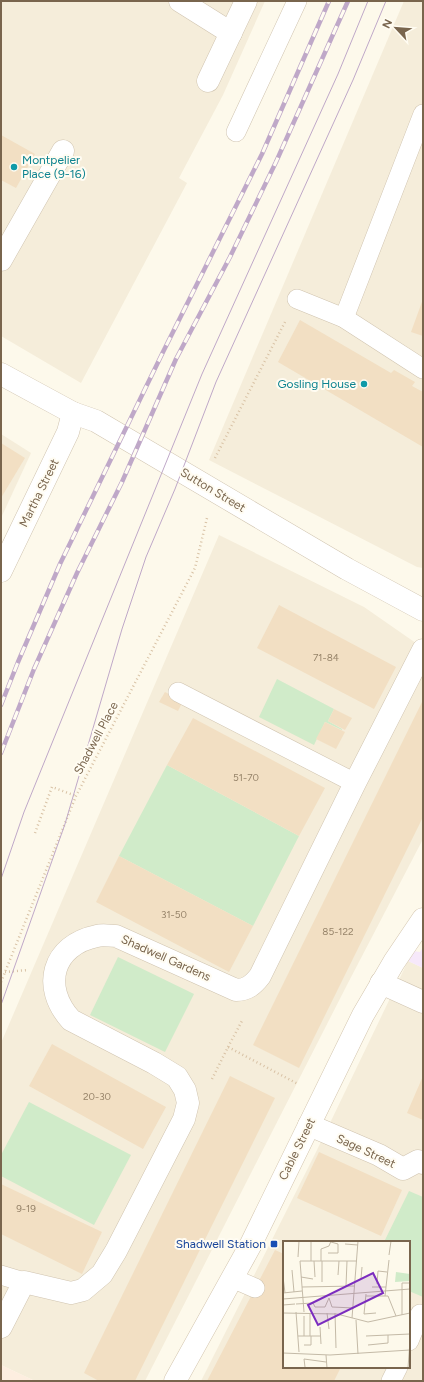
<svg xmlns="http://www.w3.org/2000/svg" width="424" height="1382" viewBox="0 0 424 1382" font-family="Figtree,sans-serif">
  <rect width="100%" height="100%" fill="#fdf9eb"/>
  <g fill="#f5edda" fill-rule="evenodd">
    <polygon points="1,1 265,1 223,95 179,178 187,183 81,383 1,336"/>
    <polygon points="404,1 423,1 423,568 417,567 209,460"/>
    <polygon points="1,434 31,453 1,518"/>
    <polygon points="219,535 364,607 423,648 423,839 348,983 145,1381 35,1381 1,1365 1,1043"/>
    <path d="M408,961L423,968V1381H201L317,1150ZM284,1242H409V1367H284Z"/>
  </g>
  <polygon fill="#fdeee0" points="1,1365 35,1381 1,1381"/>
  <polygon fill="#f6e8fa" points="423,947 423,968 408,961 413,951 420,952"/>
  <g fill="#d0ebc9">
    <polygon points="277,679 334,709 328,721 342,729 342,730 325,722 314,745 259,717"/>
    <polygon points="167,765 299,836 253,926 119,856"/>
    <polygon points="118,957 194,994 165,1052 90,1015"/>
    <polygon points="29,1102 131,1155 94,1225 1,1176 1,1155"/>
    <polygon points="409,1191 423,1197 423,1297 409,1291 409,1242 384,1242"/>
  </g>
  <g fill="#f2dfc3">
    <polygon points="1,135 35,154 16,188 1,180"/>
    <polygon points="423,299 423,336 411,332"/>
    <polygon points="300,320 391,373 394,370 415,382 412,386 423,392 423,447 278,362"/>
    <polygon points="1,443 25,458 1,498"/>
    <polygon points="279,605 396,667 374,709 257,648"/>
    <polygon points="165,692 183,701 178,711 159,702"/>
    <polygon points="423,700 423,817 299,1068 253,1045"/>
    <polygon points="334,709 352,718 345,730 328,721"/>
    <polygon points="193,718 325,788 299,836 167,765"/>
    <polygon points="325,722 345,732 336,749 316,739"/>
    <polygon points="119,856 253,926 229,972 96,902"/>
    <polygon points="52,1044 166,1107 143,1149 29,1086"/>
    <polygon points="230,1076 275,1098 135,1381 99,1381 84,1373"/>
    <polygon points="423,1076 423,1120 407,1113"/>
    <polygon points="319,1152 402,1190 381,1236 297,1198"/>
    <polygon points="1,1184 102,1232 82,1274 1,1234"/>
    <polygon points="275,1250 284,1254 284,1367 341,1367 334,1381 207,1381"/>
  </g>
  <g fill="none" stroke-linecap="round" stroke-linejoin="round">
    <defs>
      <g id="lane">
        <polyline points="236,132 297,1"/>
        <polyline points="297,299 344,318 423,369"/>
        <polyline points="344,318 423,114"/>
        <polyline points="178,692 355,783"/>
        <polyline points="1,1275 24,1282"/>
        <polyline points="232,1278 255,1288"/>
        <polyline points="409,1341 420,1314"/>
        <polyline points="391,1381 398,1367"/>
      </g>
      <g id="street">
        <polyline points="180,1 231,33"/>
        <polyline points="208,81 246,1"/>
        <polyline points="1,260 63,151"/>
        <polyline points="1,374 73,413 96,421 347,569 423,610"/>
        <polyline points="1,571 68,432 73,413"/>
        <polyline points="381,983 423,1002"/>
        <polyline points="309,1125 379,1155 403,1169 418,1161 423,1163"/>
        <path d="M1,1327L24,1282L71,1293L83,1290L102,1274L116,1251L184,1119L188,1103L185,1090L177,1077L154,1063L71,1020C41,987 52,945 97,936C103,934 110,936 116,936L236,990C247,990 253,985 260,976L355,783L423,650"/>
      </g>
      <polyline id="secondary" points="175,1381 250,1246 363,1015 394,962 423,919"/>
    </defs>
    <use href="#lane" stroke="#d0c4b0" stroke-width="20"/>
    <use href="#street" stroke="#d0c4b0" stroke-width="23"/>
    <use href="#secondary" stroke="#d3c5ae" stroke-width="23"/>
    <g stroke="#d8c2a5" stroke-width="2.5" stroke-dasharray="1 3" stroke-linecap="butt">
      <polyline points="215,458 285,322"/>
      <polyline points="35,833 52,787 76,796"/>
      <polyline points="5,972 28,970"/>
      <polyline points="1,982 76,796 195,568 207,518"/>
      <polyline points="228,1047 243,1019"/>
      <polyline points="212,1079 228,1047 298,1084"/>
    </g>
    <use href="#lane" stroke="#fff" stroke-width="19"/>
    <use href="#street" stroke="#fff" stroke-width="22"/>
    <use href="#secondary" stroke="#fff" stroke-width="22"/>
    <g stroke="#bfa8c8" stroke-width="1">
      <polyline points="1,879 24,812 202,374 338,74 368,1"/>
      <polyline points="1,1005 65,824 122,629 146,557 175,489 216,382 353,80 386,1"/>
    </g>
    <defs>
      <g id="rail">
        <polyline points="1,705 18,662 60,564 163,352 262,154 329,1"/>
        <polyline points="1,753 34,669 77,573 122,482 176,359 230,257 276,162 348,1"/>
      </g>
    </defs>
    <use href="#rail" stroke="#bfa8c8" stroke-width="4.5"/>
    <use href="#rail" stroke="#fffcf2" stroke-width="3" stroke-dasharray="9" stroke-linecap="butt"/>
  </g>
  <g fill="#0f9aa8" stroke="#fffcf2" stroke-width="1.5">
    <circle cx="14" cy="167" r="4"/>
    <circle cx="364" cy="384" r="4"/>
  </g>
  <rect fill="#1a4fb4" stroke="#fffcf2" stroke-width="1.5" x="270" y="1240" width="8" height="8" rx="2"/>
  <g text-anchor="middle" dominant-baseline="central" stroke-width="4" stroke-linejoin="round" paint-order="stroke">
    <g font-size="10" fill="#97846a">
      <text x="326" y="657">71-84</text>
      <text x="246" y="777">51-70</text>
      <text x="174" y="914">31-50</text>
      <text x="338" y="931">85-122</text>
      <text x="97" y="1096">20-30</text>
      <text x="26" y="1208">9-19</text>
    </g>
    <g font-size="12" fill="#0d838f" stroke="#fffcf2" text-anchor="start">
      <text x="22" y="160">Montpelier<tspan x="22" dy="14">Place (9-16)</tspan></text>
      <text x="356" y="384" text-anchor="end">Gosling House</text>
    </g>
    <g font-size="12" fill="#79654d" stroke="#fffcf2">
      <text transform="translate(213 490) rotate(31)">Sutton Street</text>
      <text transform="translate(39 493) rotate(-64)">Martha Street</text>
      <text transform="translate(96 738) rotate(-62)">Shadwell Place</text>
      <text transform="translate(166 958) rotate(24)">Shadwell Gardens</text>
      <text transform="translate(297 1149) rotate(-64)">Cable Street</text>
      <text transform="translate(366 1151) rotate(25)">Sage Street</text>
    </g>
    <g font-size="12" fill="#164399" stroke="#fffcf2" text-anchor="end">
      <text x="266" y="1244">Shadwell Station</text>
    </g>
  </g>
  <g transform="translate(283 1241)">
    <rect width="127" height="127" fill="#fdf9eb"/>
    <path d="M113,31L127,33V40L112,41Z" fill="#d0ebc9"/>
    <path fill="none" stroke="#c4baa7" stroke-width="1" d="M62,3L75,4M45,12H55V3L48,1M106,14L108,0M15,16L16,0M28,20V0M31,20L32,36M38,20V8L46,5L48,0M39,20V41M9,29L11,51M55,34L56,20M0,36L2,52M18,36L30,38M78,38L79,26M94,43L95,30L104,31M63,45L64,20M19,46L72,45M89,46H103M0,52L19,50M83,53L81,73L93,72M83,55H105L113,75M102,55L106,19M0,58L127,48M30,62L32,66H42L46,57L49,66L71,67M13,63L30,62M0,64L12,63M13,71L16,111M21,71L17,20H74M0,72L54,73L85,81L127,72M27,72V95M44,72L46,88M52,72L53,107M119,74V42H127M21,75V95M69,77L75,0M73,79L75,113M37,86L38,103M15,95H37M83,95L105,94M21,104H28V95M85,104L105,102V94L127,93M0,112L47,114L127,109M43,114L44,127M22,126L21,118L43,121M125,127L127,100"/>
    <path fill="#7b2cbf" fill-opacity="0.15" stroke="#7b2cbf" stroke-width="2" d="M90,32L100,52L35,84L25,64Z"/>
    <rect width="127" height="127" fill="none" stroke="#79654d" stroke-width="2"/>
  </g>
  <rect width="424" height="1382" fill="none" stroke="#79654d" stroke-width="4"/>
  <g transform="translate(396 28) rotate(296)" stroke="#fffcf2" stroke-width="3" paint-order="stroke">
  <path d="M0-3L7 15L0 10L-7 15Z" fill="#79654d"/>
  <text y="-6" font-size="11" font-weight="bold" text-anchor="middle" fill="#79654d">N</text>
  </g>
</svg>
